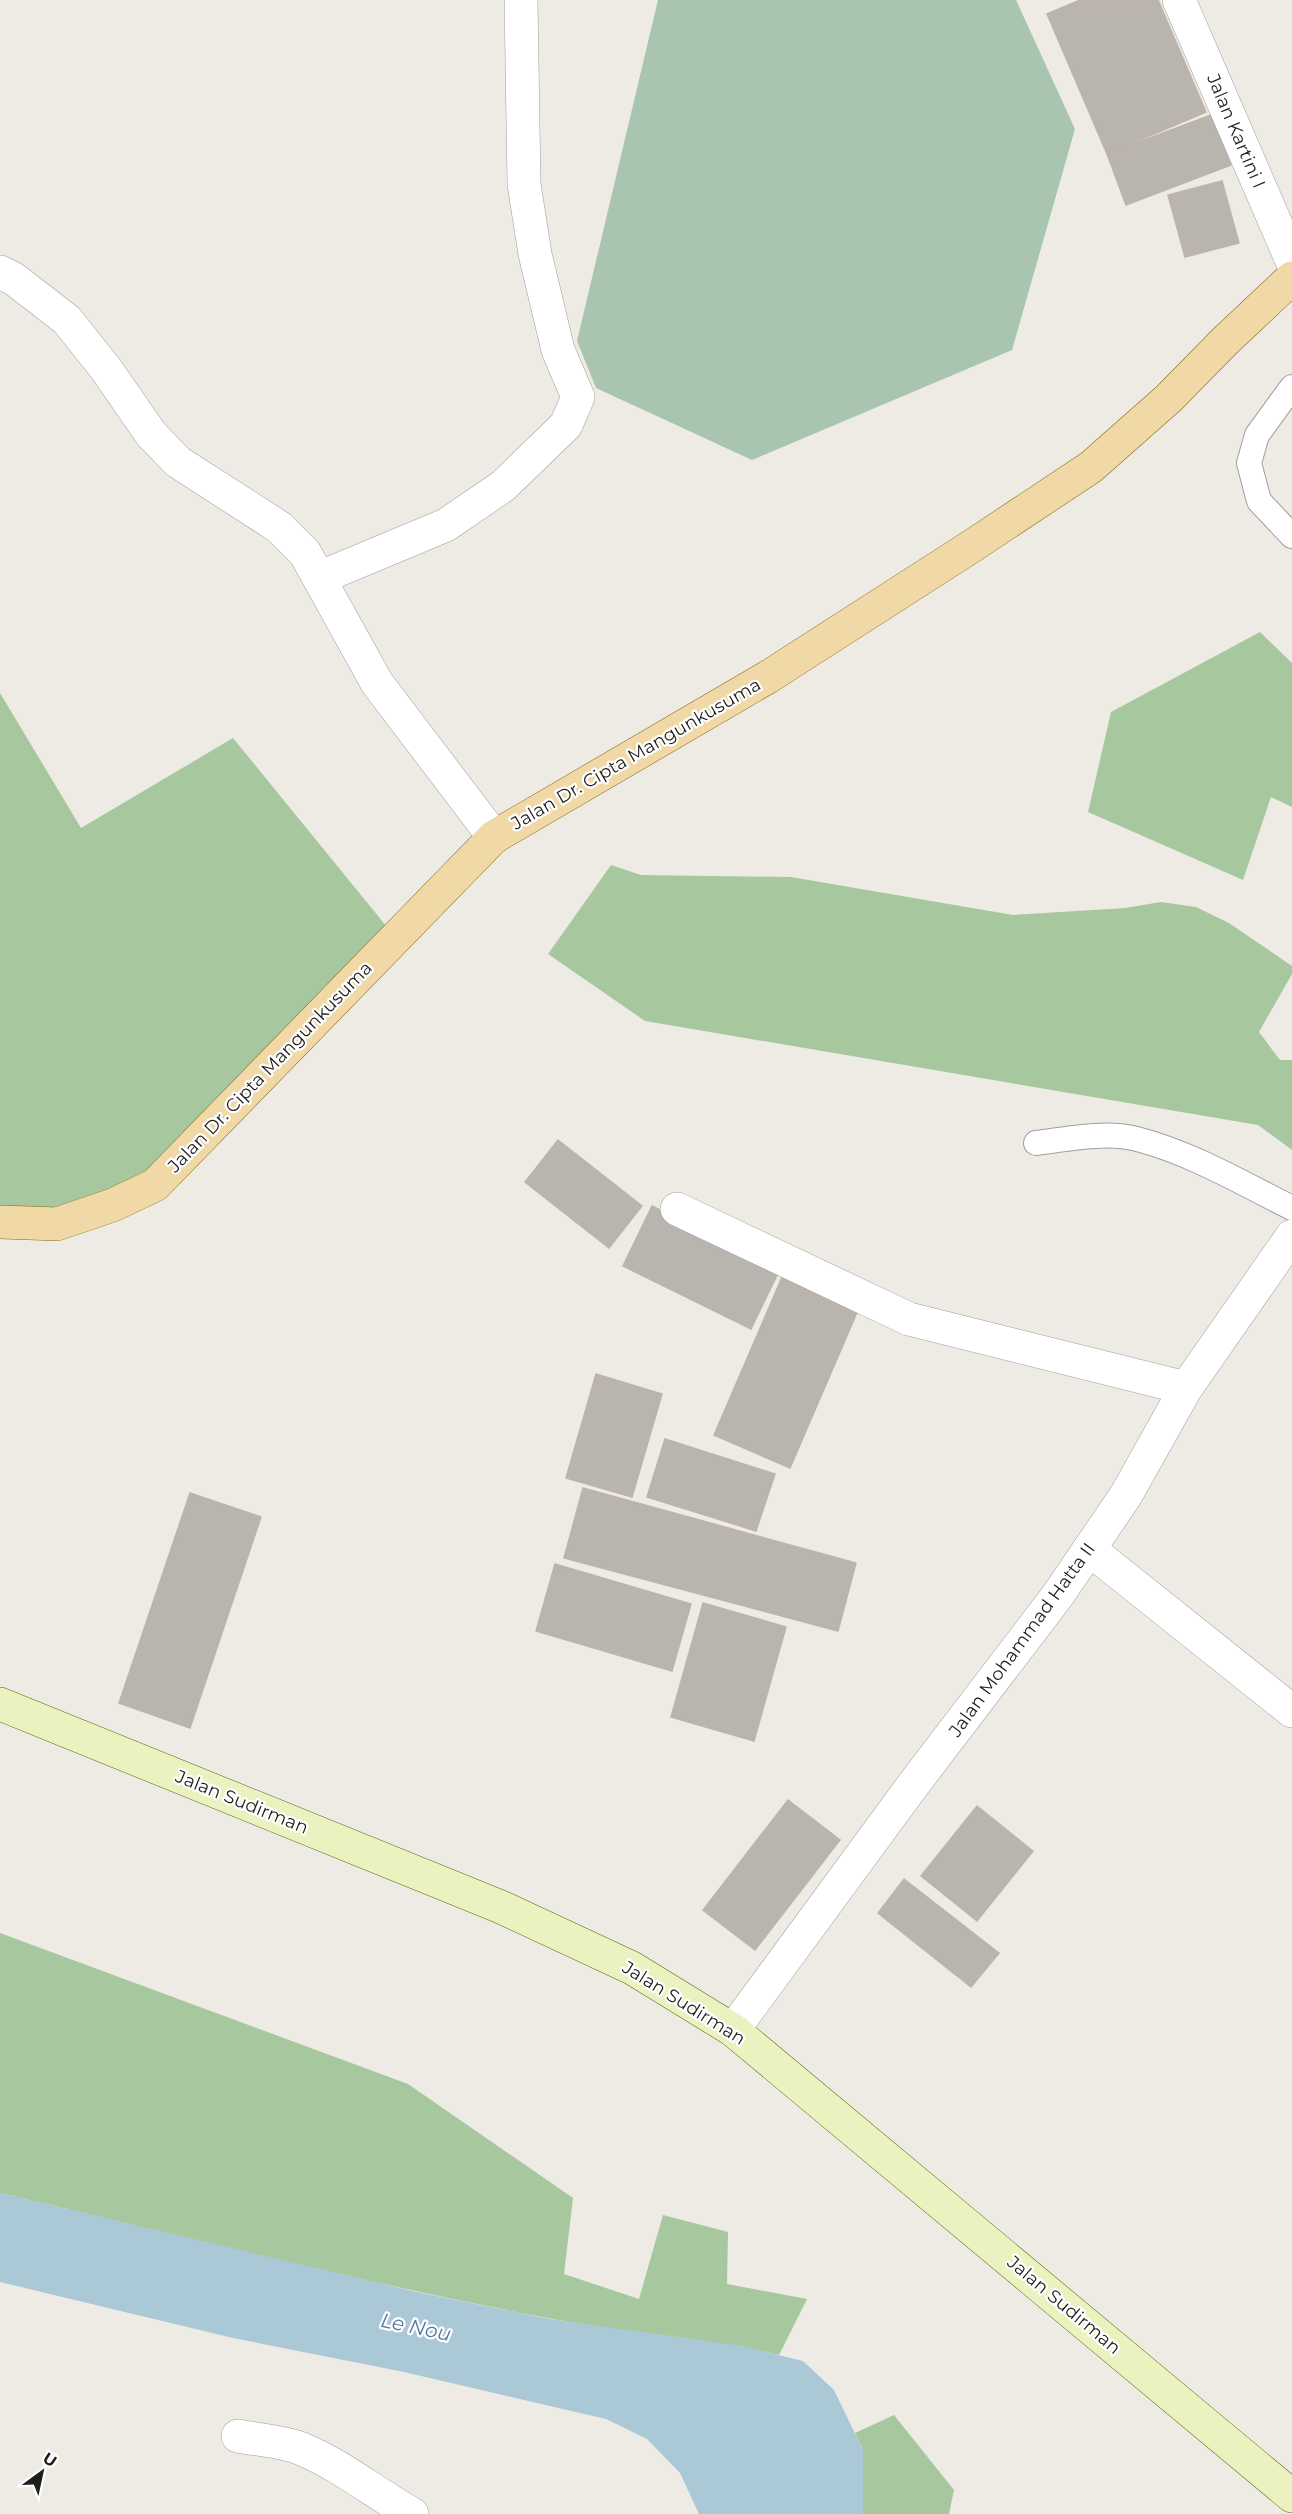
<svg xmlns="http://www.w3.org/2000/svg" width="1292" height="2514" viewBox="0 0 1292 2514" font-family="Montserrat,sans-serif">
  <rect width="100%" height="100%" fill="#eeebe5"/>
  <g fill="#a7c89e">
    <polygon points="1260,632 1292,663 1292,807 1271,797 1243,880 1088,812 1111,712"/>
    <polygon points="0,693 81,828 233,738 396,938 155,1185 0,1222"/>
    <polygon points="611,865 641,875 791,877 1013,915 1125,908 1161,902 1196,907 1229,923 1292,966 1292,974 1259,1032 1280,1060 1292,1060 1292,1150 1258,1125 645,1021 548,954"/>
    <path d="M0,1933L408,2084L573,2198L564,2274L639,2299L663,2215L728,2232L727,2284L807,2299L779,2355C703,2337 624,2333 547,2318C363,2283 182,2236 0,2193Z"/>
    <polygon points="894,2415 954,2490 949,2514 863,2514 863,2450 855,2433"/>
  </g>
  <polygon fill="#a9c4af" points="658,0 1016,0 1075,129 1012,350 752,460 596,388 577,341"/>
  <polygon fill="#aac8d6" points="0,2193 417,2292 550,2319 742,2346 803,2361 834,2390 863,2450 863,2514 699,2514 680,2473 647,2439 606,2419 404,2372 233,2338 0,2282"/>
  <g fill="#bab4ae" stroke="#bdb4a9" stroke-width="1.5">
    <polygon points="1080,0 1158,0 1206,112 1107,154 1047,14"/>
    <polygon points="1211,115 1231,165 1126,205 1107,154"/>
    <polygon points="1222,181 1239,243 1185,257 1168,195"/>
    <polygon points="558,1140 642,1206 609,1248 525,1182"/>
    <polygon points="652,1206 780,1269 751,1329 623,1266"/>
    <polygon points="786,1268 862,1301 790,1468 714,1435"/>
    <polygon points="596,1374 662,1394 632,1497 566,1478"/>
    <polygon points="665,1439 775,1474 756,1531 647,1497"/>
    <polygon points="583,1488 856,1563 838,1631 564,1558"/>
    <polygon points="190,1493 261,1517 190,1728 119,1703"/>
    <polygon points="555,1564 691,1604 672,1671 536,1631"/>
    <polygon points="703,1603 786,1627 754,1741 671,1717"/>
    <polygon points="788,1800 840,1840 755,1950 703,1910"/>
    <polygon points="977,1806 1033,1851 977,1921 921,1876"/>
    <polygon points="904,1879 999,1953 971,1987 878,1913"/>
  </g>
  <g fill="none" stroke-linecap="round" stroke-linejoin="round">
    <defs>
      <g id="lane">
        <polyline points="1292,387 1257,435 1249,463 1259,501 1292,536"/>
        <path d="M1036,1143C1067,1139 1106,1131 1137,1139C1191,1153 1242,1183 1292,1208"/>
      </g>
      <g id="street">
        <polyline points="1179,0 1292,261"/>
        <polyline points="0,272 14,279 67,320 106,369 151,434 178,462 279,527 305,553 377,683 494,837"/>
        <polyline points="319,578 446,525 503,486 566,425 578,397 558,350 535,254 524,184 521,0"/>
        <polyline points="677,1209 909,1319 1186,1388"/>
        <polyline points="1089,1549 1292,1711"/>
        <polyline points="733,2030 913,1785 1058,1595 1126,1495 1186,1388 1292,1236"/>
        <path d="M238,2436C258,2440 283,2441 302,2449C342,2466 375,2493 412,2514"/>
      </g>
      <polyline id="secondary" points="0,1704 501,1907 632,1968 733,2030 1292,2496"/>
      <polyline id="primary" points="0,1222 57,1224 113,1205 155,1185 494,837 768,677 972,546 1091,467 1169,398 1225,341 1292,278"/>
    </defs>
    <use href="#lane" stroke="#9f9f9f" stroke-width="26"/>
    <use href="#street" stroke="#9f9f9f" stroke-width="34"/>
    <use href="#secondary" stroke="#576811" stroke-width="34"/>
    <use href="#primary" stroke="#866a11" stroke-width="34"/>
    <use href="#lane" stroke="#fff" stroke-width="24"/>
    <use href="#street" stroke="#fff" stroke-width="33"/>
    <use href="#secondary" stroke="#eaf2bf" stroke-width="33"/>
    <use href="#primary" stroke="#f1d8a7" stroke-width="33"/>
  </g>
  <g text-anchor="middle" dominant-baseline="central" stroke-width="4.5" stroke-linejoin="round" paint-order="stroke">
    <g font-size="18" fill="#1e1e1e" stroke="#fff">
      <text transform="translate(1236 131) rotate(67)">Jalan Kartini I</text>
      <text transform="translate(636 754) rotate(-30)">Jalan Dr. Cipta Mangunkusuma</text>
      <text transform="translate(270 1067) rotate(-46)">Jalan Dr. Cipta Mangunkusuma</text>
      <text transform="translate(1022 1640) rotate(-54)">Jalan Mohammad Hatta II</text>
      <text transform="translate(242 1802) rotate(22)">Jalan Sudirman</text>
      <text transform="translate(684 2003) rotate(32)">Jalan Sudirman</text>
      <text transform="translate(1064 2305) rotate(40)">Jalan Sudirman</text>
    </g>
    <g font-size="20" font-style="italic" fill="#5575a2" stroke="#fff">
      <text transform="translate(416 2327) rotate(12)">Le Nou</text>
    </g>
  </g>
  <g transform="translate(42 2472) rotate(33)" stroke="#ffffff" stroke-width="4.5" paint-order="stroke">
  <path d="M0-4.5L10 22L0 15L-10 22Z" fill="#1e1e1e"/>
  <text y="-9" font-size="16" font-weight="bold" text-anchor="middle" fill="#1e1e1e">U</text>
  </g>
</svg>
